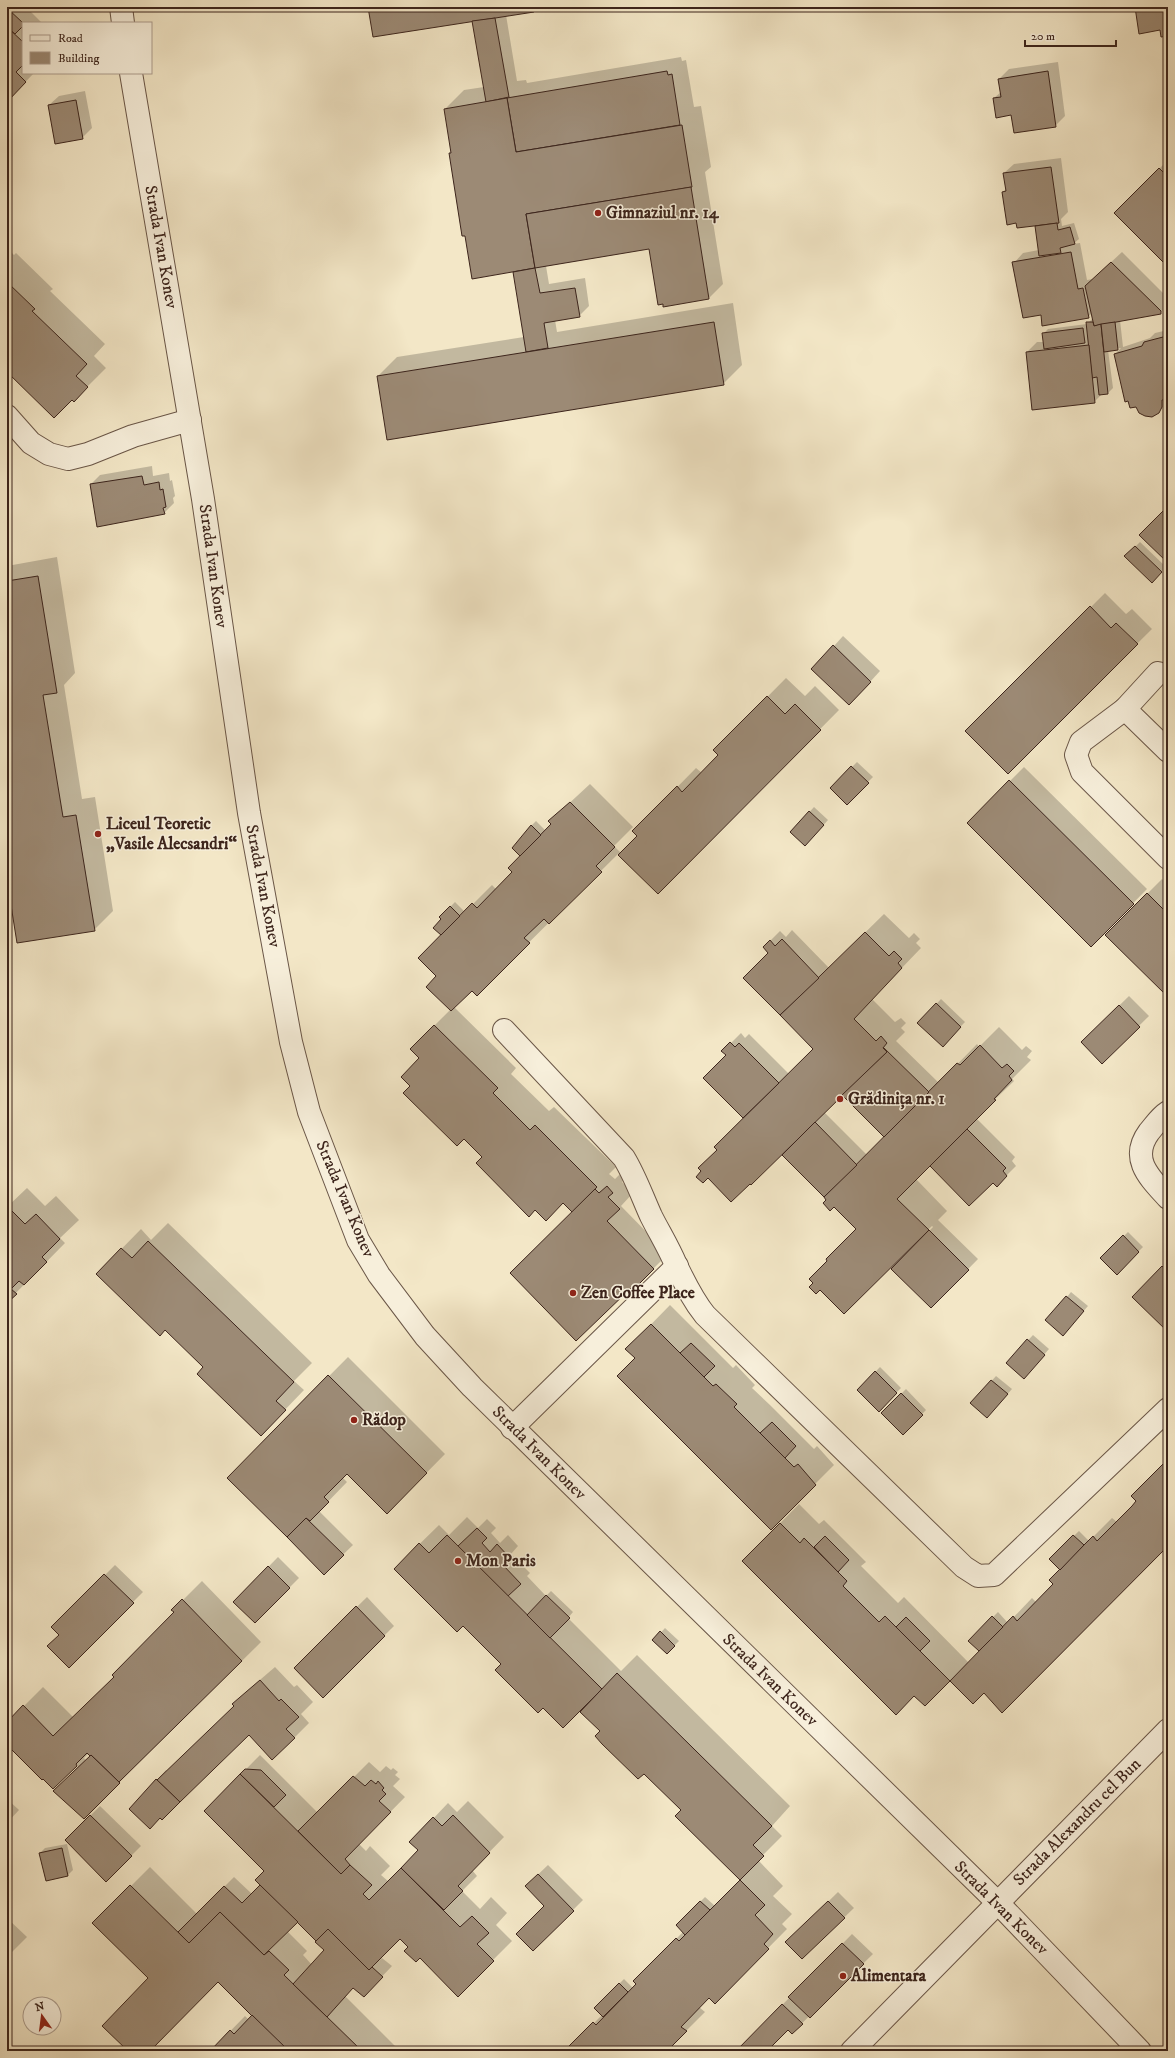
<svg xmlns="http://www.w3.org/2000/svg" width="1175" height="2058" viewBox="0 0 1175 2058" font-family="'IM FELL DW Pica',serif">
  <rect width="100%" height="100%" fill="#f3e7c7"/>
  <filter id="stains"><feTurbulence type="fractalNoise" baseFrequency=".005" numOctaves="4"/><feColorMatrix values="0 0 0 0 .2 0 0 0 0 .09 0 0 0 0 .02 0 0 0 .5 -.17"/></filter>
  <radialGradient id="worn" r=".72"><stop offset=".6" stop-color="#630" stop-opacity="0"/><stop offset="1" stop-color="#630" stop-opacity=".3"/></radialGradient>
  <g fill="#0003" fill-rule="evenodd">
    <polygon points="7,7 26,7 42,23 23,23 23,73 34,73 7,101"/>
    <polygon points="369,7 538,7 534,11 506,15 517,81 526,80 527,83 681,57 682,61 686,60 694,107 701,106 711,167 705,172 723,284 709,298 650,248 546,266 549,284 585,278 589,306 579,316 555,320 557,332 733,303 742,365 723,384 378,376 397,357 524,337 514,271 466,235 450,154 452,152 445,109 464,90 484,87 473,20"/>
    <polygon points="1058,62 1065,116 1055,126 1012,114 994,98 1001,92 999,79 1009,69"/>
    <polygon points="85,91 92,128 82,138 49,105 59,96"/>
    <polygon points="1061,158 1068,212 1061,219 1062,226 1074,223 1079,239 1073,244 1080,243 1087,280 1093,279 1122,252 1168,298 1168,305 1160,313 1120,320 1123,347 1150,338 1155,333 1168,330 1168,402 1160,410 1115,354 1121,348 1108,350 1113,388 1108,393 1103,393 1094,402 1027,352 1037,342 1044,342 1043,334 1048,329 1087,324 1093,318 1092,313 1088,317 1041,313 1014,263 1023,253 1039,250 1035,225 1017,222 1003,192 1006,189 1004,173 1014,164"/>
    <polygon points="1168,160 1168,265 1115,213"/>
    <polygon points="7,248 14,255 16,253 53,289 50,291 105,344 94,356 106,368 74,400 7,371"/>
    <polygon points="152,466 153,476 169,473 170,481 172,480 175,496 173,498 174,503 164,513 91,484 100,475"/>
    <polygon points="1168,507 1168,562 1141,535"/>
    <polygon points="1140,542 1166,567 1152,581 1126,556"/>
    <polygon points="57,557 75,673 64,685 82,799 95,797 113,911 94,930 7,874 7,566"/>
    <polygon points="1105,593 1126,614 1132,609 1152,629 1008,772 967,731"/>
    <polygon points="843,636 880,671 859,694 834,646"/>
    <polygon points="786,678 805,696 815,686 839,710 658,893 618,854 477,994 472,989 454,1007 516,1068 511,1074 549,1111 554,1107 616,1167 609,1174 615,1179 622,1172 627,1177 622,1182 633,1193 621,1206 668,1254 633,1289 573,1212 563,1202 483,1157 411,1086 421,1058 411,1049 451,1009 437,976 419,958 492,885 497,890 514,872 536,841 513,848 532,825 536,821 546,831 553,824 550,821 590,784 633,827 614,846 621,853 638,836 634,831 696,768 702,773 720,755 715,750"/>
    <polygon points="857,762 873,777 847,803 831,788"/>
    <polygon points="1024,767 1147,889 1091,946 968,823"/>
    <polygon points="814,807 828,820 810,840 791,832"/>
    <polygon points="1162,879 1168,885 1168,996 1106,935"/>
    <polygon points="455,902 464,911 441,934 442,919 440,917"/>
    <path d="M884,914L909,938L914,933L920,939L916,943L921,948L872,999L895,1022L901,1018L906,1023L901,1028L905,1032L896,1041L939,1083L977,1044L979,1047L999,1027L1022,1050L1026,1046L1032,1051L1027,1057L1031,1060L1012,1079L1014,1081L976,1118L1015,1157L1012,1161L1016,1166L997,1185L993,1181L930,1165L916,1179L947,1211L938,1220L978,1259L931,1307L892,1269L933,1227L932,1226L844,1312L858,1229L782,1153L718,1150L763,1100L723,1051L741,1033L745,1038L749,1034L789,1074L815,1048L770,953L764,947L780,931L786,937L792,930L829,968ZM842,1094L885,1137L867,1155L824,1112Z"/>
    <polygon points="1129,996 1149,1016 1102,1062 1082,1042"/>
    <polygon points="941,999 965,1022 943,1045 919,1023"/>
    <polygon points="27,1188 45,1206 56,1196 79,1220 60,1238 65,1243 7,1302 7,1207"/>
    <polygon points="168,1223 312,1363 294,1381 304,1390 280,1415 204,1367 165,1329 97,1274 141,1229 151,1240"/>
    <polygon points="1128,1232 1143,1247 1117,1273 1102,1258"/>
    <polygon points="1168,1262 1168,1331 1133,1297"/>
    <polygon points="1071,1292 1088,1306 1067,1330 1067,1297"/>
    <polygon points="670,1305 733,1368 736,1365 755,1385 752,1388 770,1405 814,1449 817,1446 834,1465 771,1528 636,1358 627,1349"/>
    <polygon points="1033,1335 1049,1349 1028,1373 1007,1363"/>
    <polygon points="348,1357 445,1454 387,1513 347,1473 342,1477 347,1482 319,1511 353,1545 324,1573 228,1478"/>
    <polygon points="880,1367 901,1388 879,1410 858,1390"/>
    <polygon points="996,1376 1012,1389 992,1412 972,1403"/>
    <polygon points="906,1389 926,1410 903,1434 882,1413"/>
    <polygon points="1168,1460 1168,1545 984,1691 973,1702 950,1680 925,1704 914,1695 743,1561 799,1504 819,1524 824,1520 866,1562 861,1566 898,1603 904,1597 969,1663 980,1651 969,1641 998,1612 1008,1623 1032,1598 1037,1603 1055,1584 1061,1570 1050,1559 1079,1531 1089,1541 1112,1518 1117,1522 1138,1501"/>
    <path d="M467,1517L478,1528L487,1519L496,1528L491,1533L500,1543L508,1535L518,1546L511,1554L530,1573L527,1576L546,1596L551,1591L573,1612L568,1618L621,1671L637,1655L790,1806L772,1826L782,1836L758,1860L783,1886L773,1896L792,1914L782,1924L787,1929L715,2002L710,1996L699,2007L705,2012L666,2051H566L602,2015L595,2008L624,1979L633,1988L638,1984L634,1981L683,1932L677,1925L705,1897L715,1906L741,1880L677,1816L682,1810L580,1710L502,1664L463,1625L395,1568L439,1525L449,1535ZM623,1996L625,1997L615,2007L614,2005Z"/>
    <polygon points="278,1557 299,1578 255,1622 234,1602"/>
    <polygon points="115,1565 143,1592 69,1666 60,1635 53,1627"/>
    <path d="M202,1581L261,1642L84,1817L55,1791L78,1766L77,1765L53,1788L7,1743V1723L43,1687L73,1717L115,1676L175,1612L173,1610ZM96,1752L87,1761L84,1758L89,1753Z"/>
    <polygon points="367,1597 394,1626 323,1696 295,1668"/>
    <polygon points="665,1628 679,1641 667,1653 654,1640"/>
    <polygon points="275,1667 294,1687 297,1685 313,1702 301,1714 309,1723 295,1737 272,1758 249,1734 160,1817 130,1809 166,1770 167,1771 235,1706 233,1704 248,1690"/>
    <path d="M260,1755L318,1813L369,1762L380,1772L386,1766L391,1770L393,1768L398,1772L395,1775L400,1779L393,1786L405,1797L359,1844L366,1851L370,1846L390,1866L381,1875L389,1882L419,1850L411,1842L448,1803L457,1812L468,1801L504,1837L472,1870L477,1876L462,1891L480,1909L491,1897L507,1913L496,1925L512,1941L458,1995L400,1937L375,1962L376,1963L382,1958L392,1966L373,1986L354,1987L345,1996L400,2051H211L245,2016L249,2020L253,2015L218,1981L149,2051H129L150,1978L94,1923L150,1867L197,1914L234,1877L252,1894L261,1885L266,1871L205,1811ZM220,1911L268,1958L267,1960ZM298,1921L326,1950L312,1965L303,1955L307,1951L287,1931Z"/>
    <polygon points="7,1799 19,1810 7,1823"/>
    <polygon points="100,1806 141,1846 131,1856 66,1840"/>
    <polygon points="67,1844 73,1870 68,1875 47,1880 40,1853 45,1848"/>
    <polygon points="548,1865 583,1900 533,1950 545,1906 526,1886"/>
    <polygon points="838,1892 854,1908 802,1958 787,1942"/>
    <polygon points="7,1918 27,1937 7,1957"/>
    <polygon points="852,1934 873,1954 792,2033 788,2029 766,2051 737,2051"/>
  </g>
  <g fill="#9c8a75" stroke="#3d251c">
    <polygon points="368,7 533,7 534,12 373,37"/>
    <polygon points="1135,7 1168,7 1168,36 1161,37 1160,30 1139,34"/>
    <polygon points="7,8 23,23 23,26 15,34 7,27"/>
    <polygon points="495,18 509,97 486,102 472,21"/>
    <polygon points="7,27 23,42 23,65 16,72 26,82 7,102"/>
    <polygon points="667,71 668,75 672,74 680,125 516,152 507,98"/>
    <polygon points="1048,71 1056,127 1014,133 1011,115 996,118 993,98 1001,97 998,79"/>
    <polygon points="507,98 516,152 682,125 692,187 526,214 535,268 472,279 465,236 462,236 449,153 451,153 444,109"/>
    <polygon points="76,100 83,139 55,144 48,105"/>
    <polygon points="1051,167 1059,223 1017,228 1016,223 1007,225 1002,192 1006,191 1003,173"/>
    <polygon points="1159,168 1168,177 1168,267 1114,213"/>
    <polygon points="691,187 709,299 663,307 663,304 658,305 649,249 535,268 526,214"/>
    <polygon points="1057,223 1058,230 1070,227 1075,244 1060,248 1061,253 1039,256 1035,226"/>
    <polygon points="1071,252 1078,289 1083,288 1089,318 1042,326 1041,315 1023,318 1012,262"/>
    <polygon points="1111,262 1161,311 1161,314 1094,326 1085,286"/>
    <polygon points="535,268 540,293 575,288 580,317 544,323 548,348 526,352 513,272"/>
    <polygon points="7,282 35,309 32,311 87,364 76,376 88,387 74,402 72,400 54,418 7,372"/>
    <polygon points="714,322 724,385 387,440 377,376"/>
    <polygon points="1086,322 1093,322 1094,326 1101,324 1108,394 1099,395 1097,377 1092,378"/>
    <polygon points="1115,322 1118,350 1104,352 1101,324"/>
    <polygon points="1083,328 1085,343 1044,349 1042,333"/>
    <polygon points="1163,337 1168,341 1168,399 1162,400 1162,407 1159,413 1152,417 1145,416 1139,413 1136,407 1130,408 1128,401 1125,402 1114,354 1142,346 1144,342"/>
    <polygon points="1089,345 1095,403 1032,410 1026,352"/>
    <polygon points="142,476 144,485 159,482 160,490 163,489 166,507 163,508 165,514 97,527 90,484"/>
    <polygon points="1163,511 1168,516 1168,563 1139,535"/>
    <polygon points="1135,546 1162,572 1152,583 1124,556"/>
    <polygon points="38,576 57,693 43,695 63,817 76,815 95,931 17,943 7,880 7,581"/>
    <polygon points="1090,606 1111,628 1116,623 1138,644 1008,774 965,731"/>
    <polygon points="833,645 871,682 849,705 811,669"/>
    <polygon points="767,696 785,714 795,704 821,730 658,894 618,855 637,836 632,831 677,786 682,792 718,755 713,750"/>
    <polygon points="851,766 869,783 847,805 830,788"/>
    <polygon points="1009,780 1134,904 1091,947 967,823"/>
    <polygon points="570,802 615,847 596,866 602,872 549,924 544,919 524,938 530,943 477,996 472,991 451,1011 426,987 436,976 418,958 472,903 477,908 512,872 508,868 551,824 548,821"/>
    <polygon points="809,811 824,825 805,846 790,832"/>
    <polygon points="531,825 541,835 520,856 512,848"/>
    <polygon points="1147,893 1168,914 1168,997 1105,935"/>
    <polygon points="450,906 460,916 441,935 433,928 441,919 439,917"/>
    <polygon points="865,932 889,956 894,951 902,959 898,963 902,968 854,1019 876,1041 881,1036 887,1043 883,1048 887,1052 751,1185 750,1184 731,1202 708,1178 703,1183 696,1177 701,1171 698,1168 717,1150 714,1147 813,1049 780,1015"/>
    <polygon points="782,939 819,978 780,1015 743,978 768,953 763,947 770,940 775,946"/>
    <polygon points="936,1003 961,1027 943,1047 917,1023"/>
    <polygon points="1119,1005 1140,1027 1102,1064 1081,1042"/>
    <polygon points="434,1025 498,1088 493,1093 530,1130 535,1125 597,1187 573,1213 563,1203 546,1221 535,1210 529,1217 476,1163 482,1157 464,1139 457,1146 403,1093 410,1086 401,1077 419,1058 410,1049"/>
    <polygon points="730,1042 735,1047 739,1043 779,1083 743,1118 703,1078 726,1055 721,1051"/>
    <polygon points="980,1045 1002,1068 1007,1064 1014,1071 1009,1076 1012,1080 994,1099 996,1100 897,1199 929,1230 844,1314 820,1290 816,1294 809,1287 813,1283 809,1279 827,1261 826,1259 856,1229 834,1207 830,1211 823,1203 826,1200 824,1197 957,1063 960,1065"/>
    <polygon points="883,1047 929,1092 884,1137 842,1095 887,1052"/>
    <polygon points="815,1122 857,1165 824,1197 782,1155"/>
    <polygon points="967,1129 1006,1168 1003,1171 1007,1176 997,1187 993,1183 969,1206 930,1166"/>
    <polygon points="607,1186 613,1193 608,1197 620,1209 607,1221 654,1269 633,1290 631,1288 576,1341 510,1273 595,1189 599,1193"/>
    <polygon points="7,1206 25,1224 36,1214 60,1239 42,1257 47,1262 24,1285 19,1281 11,1289 17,1294 7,1303"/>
    <polygon points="929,1230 969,1270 931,1308 891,1269"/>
    <polygon points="1123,1235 1139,1252 1117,1275 1100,1258"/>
    <polygon points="148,1241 294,1382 276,1401 286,1410 261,1436 197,1374 203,1367 165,1330 160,1336 96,1274 121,1248 132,1258"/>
    <polygon points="1162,1266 1168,1272 1168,1332 1132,1297"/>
    <polygon points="1066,1296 1084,1311 1063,1336 1045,1320"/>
    <polygon points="651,1324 713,1386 716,1384 737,1404 734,1407 794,1467 798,1464 816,1485 771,1530 617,1376 635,1358 625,1349"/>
    <polygon points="1027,1339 1045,1355 1024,1379 1006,1363"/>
    <polygon points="691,1343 715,1366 704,1377 680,1353"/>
    <polygon points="875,1371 897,1393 879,1412 857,1390"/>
    <polygon points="328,1375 427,1473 387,1514 347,1474 324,1497 329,1502 310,1521 306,1518 287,1537 227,1478"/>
    <polygon points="991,1380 1008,1394 987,1418 970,1403"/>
    <polygon points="901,1393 923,1415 903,1435 881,1413"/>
    <polygon points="772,1422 796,1446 785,1458 760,1433"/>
    <polygon points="1168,1459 1168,1546 1002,1713 984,1693 973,1704 950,1681 1013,1616 1017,1621 1053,1584 1049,1580 1093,1536 1097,1541 1132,1506 1136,1501 1131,1496"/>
    <polygon points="306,1518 344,1555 324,1575 287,1537"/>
    <polygon points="780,1523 800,1543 804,1538 847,1581 843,1586 879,1622 885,1616 950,1681 925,1706 914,1696 896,1715 742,1561"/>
    <polygon points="477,1528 487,1538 482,1543 490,1552 497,1544 509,1557 502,1564 521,1584 508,1596 458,1546"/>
    <polygon points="447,1535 602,1689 563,1728 543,1708 538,1713 495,1670 501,1664 463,1626 457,1632 394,1569 419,1543 429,1553"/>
    <polygon points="1073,1535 1084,1545 1060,1570 1049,1559"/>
    <polygon points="825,1536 849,1560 838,1572 814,1547"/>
    <polygon points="268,1566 290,1588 255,1623 233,1602"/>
    <polygon points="104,1574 134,1603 69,1668 47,1646 59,1635 51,1627"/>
    <polygon points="546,1595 570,1618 550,1638 527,1615"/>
    <polygon points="182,1599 242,1661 119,1782 91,1755 90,1756 87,1753 76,1764 77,1766 53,1789 43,1779 42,1780 7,1745 7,1722 23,1705 53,1736 114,1677 112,1675 174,1612 171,1610"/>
    <polygon points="356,1606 385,1636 323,1698 294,1668"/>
    <polygon points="992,1616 1003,1627 979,1651 968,1641"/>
    <polygon points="906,1617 930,1641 920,1651 896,1627"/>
    <polygon points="660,1631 675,1646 667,1654 652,1640"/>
    <polygon points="617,1673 772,1826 753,1845 764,1856 740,1880 675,1816 681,1810 644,1774 638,1779 602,1744 595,1736 600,1731 580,1712"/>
    <polygon points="260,1680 279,1701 281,1699 299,1717 286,1729 295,1738 272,1760 249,1735 180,1802 157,1780 234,1706 232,1704"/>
    <polygon points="91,1755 120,1783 84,1819 53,1791"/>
    <polygon points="245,1769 261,1770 286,1795 274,1807 240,1774"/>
    <polygon points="240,1774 341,1874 350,1865 372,1885 363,1894 369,1900 401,1868 460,1927 472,1916 489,1933 477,1944 494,1961 458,1997 420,1958 416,1962 404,1951 408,1947 400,1939 369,1970 328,1929 316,1941 255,1880 264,1871 204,1811"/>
    <polygon points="353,1776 365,1786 371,1780 376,1784 378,1781 384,1788 382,1790 386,1794 379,1801 391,1812 345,1859 350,1865 341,1874 298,1831"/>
    <polygon points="156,1779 180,1802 162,1820 160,1818 150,1829 129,1809"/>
    <polygon points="90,1815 132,1856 106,1882 65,1840"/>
    <polygon points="453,1815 490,1853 458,1886 463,1891 444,1910 401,1868 418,1850 409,1842 433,1817 442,1826"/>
    <polygon points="62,1848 68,1876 46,1881 39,1853"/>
    <polygon points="538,1874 574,1911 533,1951 516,1934 544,1906 525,1886"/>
    <polygon points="740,1880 765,1905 755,1915 773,1934 764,1944 769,1949 715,2004 709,1998 681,2027 687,2031 667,2051 564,2051 593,2022 596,2025 636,1984 633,1981 676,1938 679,1941"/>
    <polygon points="130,1885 189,1943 220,1912 264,1955 269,1951 289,1970 284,1975 362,2051 287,2051 218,1982 150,2051 128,2051 102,2026 148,1978 92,1923"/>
    <polygon points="260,1885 298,1922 264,1955 220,1912 189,1943 178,1932 224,1886 242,1903"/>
    <polygon points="700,1901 710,1910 685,1935 676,1925"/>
    <polygon points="828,1901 845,1918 802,1959 785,1942"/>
    <polygon points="328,1929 369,1970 372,1967 383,1977 364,1997 353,1988 327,2017 293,1984 324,1950 315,1942"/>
    <polygon points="842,1943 864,1964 810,2018 788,1997"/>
    <polygon points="619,1983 628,1992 603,2017 594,2008"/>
    <polygon points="782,2004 803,2024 792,2034 788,2030 767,2051 736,2051"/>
    <polygon points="252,2015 288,2050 210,2051 230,2030 234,2034"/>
  </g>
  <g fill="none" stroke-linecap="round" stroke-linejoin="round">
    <defs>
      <g id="minor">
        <polyline points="121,7 123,23"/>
        <polyline points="131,73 203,499 249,813 291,1042 309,1112 358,1240 379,1275 425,1336 472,1387 998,1903 1140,2051"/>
        <polyline points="7,416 31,443 49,454 68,459 88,454 133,436 190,420"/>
        <polyline points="1158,673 1125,709 1081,742 1076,755 1082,772 1168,858"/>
        <polyline points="1125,709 1168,751"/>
        <path d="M504,1030L624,1158C635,1176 642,1196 651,1216C659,1232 669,1248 676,1265C685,1283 692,1299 705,1315L964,1567L978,1576L994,1575L1168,1409"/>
        <path d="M1168,1112C1160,1117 1155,1125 1149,1132C1129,1159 1150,1178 1168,1198"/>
        <polyline points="512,1428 677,1266"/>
        <polyline points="852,2051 1168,1730"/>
      </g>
    </defs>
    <use href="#minor" stroke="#6a5647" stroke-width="24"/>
    <use href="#minor" stroke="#f7efdb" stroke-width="22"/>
  </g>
  <g fill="#8f2418" stroke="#f7efdb" stroke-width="1.5">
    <circle cx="598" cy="213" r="4"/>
    <circle cx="98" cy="834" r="4"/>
    <circle cx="840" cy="1099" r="4"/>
    <circle cx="573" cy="1293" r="4"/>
    <circle cx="354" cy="1420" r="4"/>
    <circle cx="458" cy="1561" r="4"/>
    <circle cx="843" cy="1976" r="4"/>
  </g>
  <g text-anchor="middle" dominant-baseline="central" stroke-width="3" stroke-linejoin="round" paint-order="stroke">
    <g font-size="17" font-weight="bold" fill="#3d251c" stroke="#f7efdb" text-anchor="start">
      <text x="606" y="213">Gimnaziul nr. 14</text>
      <text x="106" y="824">Liceul Teoretic<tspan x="106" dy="20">„Vasile Alecsandri“</tspan></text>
      <text x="848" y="1099">Grădinița nr. 1</text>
      <text x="581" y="1293">Zen Coffee Place</text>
      <text x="362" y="1420">Rădop</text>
      <text x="466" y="1561">Mon Paris</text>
      <text x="851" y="1976">Alimentara</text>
    </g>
    <g font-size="17" fill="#3d251c" stroke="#f7efdb">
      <text transform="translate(161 247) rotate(80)">Strada Ivan Konev</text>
      <text transform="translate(213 566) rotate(82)">Strada Ivan Konev</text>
      <text transform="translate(263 886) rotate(79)">Strada Ivan Konev</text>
      <text transform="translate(345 1199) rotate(67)">Strada Ivan Konev</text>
      <text transform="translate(539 1453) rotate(45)">Strada Ivan Konev</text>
      <text transform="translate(770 1680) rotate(44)">Strada Ivan Konev</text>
      <text transform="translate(1077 1822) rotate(-45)">Strada Alexandru cel Bun</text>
      <text transform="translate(1001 1908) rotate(45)">Strada Ivan Konev</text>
    </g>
  </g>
  <rect width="1175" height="2058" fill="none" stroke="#f3e7c7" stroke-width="24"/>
  <rect x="8" y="8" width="1159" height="2042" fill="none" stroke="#3d251c" stroke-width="2"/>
  <rect x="12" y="12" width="1151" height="2034" fill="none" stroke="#3d251c"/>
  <rect x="22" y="22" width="130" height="52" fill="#f7efdb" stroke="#ad9e8f"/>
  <rect x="30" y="35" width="20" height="6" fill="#f7efdb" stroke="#ad9e8f"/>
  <text x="58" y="42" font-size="12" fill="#3d251c">Road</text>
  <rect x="30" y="52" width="20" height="12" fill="#9c8a75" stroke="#ad9e8f"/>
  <text x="58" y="62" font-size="12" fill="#3d251c">Building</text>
  <g transform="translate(42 2016) rotate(346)"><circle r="19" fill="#f7efdb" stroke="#ad9e8f"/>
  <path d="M0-3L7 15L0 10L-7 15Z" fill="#8f2418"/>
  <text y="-6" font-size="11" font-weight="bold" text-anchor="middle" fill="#3d251c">N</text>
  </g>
  <path d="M1025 40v6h91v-6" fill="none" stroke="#3d251c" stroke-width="2"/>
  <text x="1031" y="40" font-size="12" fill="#3d251c" stroke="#f7efdb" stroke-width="3" paint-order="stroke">20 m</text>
  <rect width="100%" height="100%" filter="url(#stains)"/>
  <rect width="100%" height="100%" fill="url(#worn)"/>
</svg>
